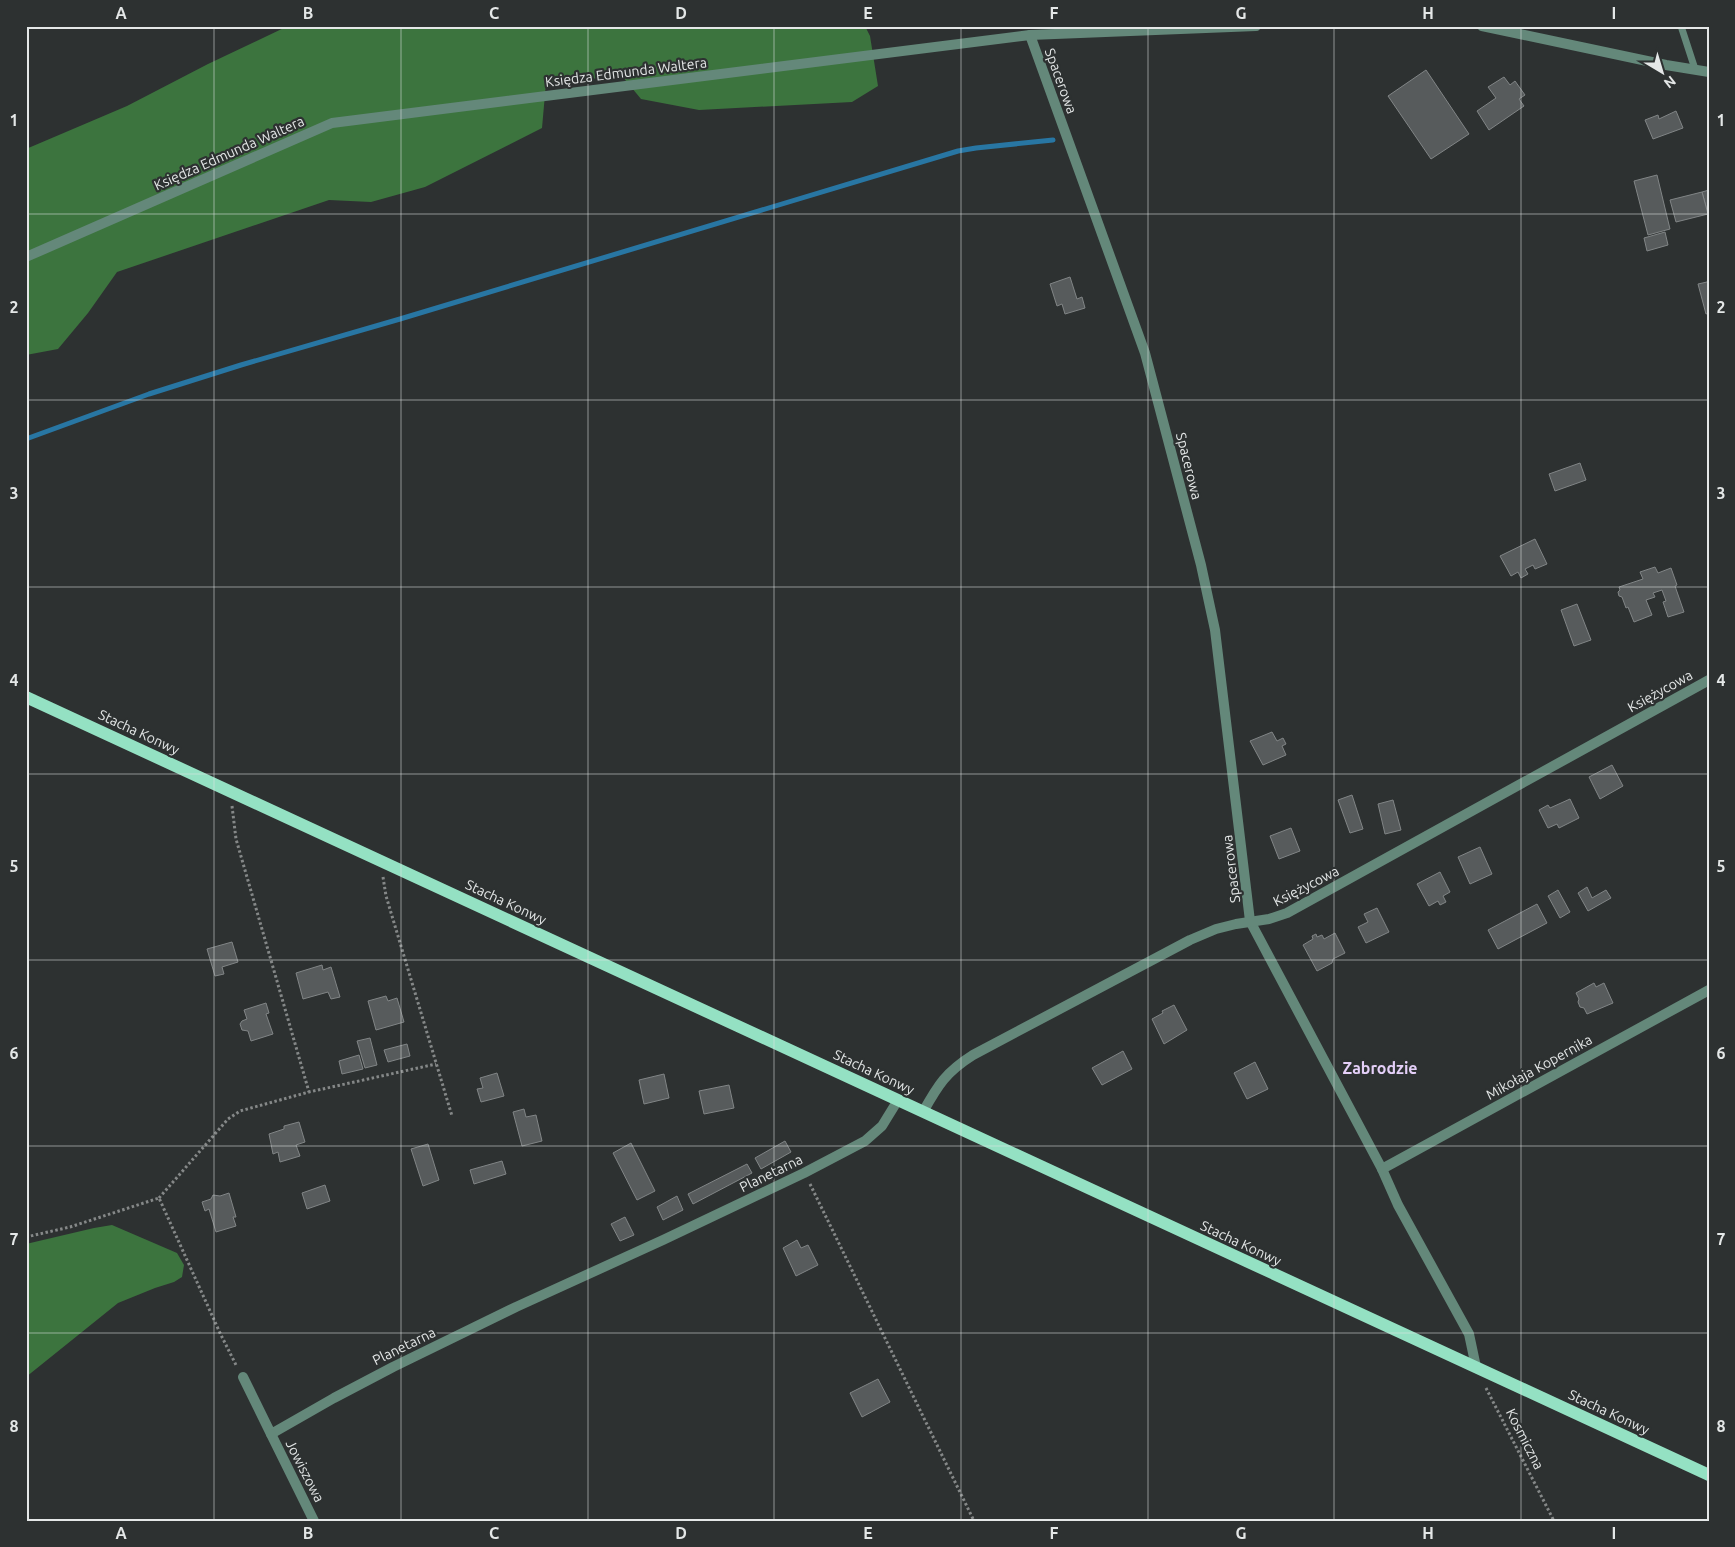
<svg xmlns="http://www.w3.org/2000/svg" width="1735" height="1547" viewBox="0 0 1735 1547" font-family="Ubuntu,sans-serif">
  <rect width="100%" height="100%" fill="#2d3131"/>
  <g fill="#3c743e">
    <polygon points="288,26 865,26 870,36 878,86 852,102 699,110 641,99 622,76 546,83 542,128 425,187 371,202 329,200 117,272 88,313 58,349 26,355 26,149 127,106 208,64"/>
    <polygon points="112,1225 177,1253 184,1265 182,1277 174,1282 155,1288 118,1303 26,1377 26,1244 94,1228"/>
  </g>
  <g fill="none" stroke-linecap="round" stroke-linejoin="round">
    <polyline stroke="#2876a3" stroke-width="5" points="26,439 149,394 241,365 400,319 958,151 976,148 1053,140"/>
  </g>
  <g fill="#575b5c" stroke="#818586">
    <polygon points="1426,70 1469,134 1431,159 1388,96"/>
    <polygon points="1504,77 1510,85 1515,81 1525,95 1519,99 1524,106 1489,130 1477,111 1496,98 1488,87"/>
    <polygon points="1676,111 1683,128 1653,139 1645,120 1658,115 1659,119"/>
    <polygon points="1657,175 1670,229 1648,235 1634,181"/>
    <polygon points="1709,190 1709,214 1708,214 1702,192"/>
    <polygon points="1702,192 1708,214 1676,222 1670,200"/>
    <polygon points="1665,232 1668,245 1647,251 1644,238"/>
    <polygon points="1070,277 1077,299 1082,297 1085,308 1065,314 1062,304 1057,306 1050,284"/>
    <polygon points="1709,279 1709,313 1706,314 1698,284 1707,282"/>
    <polygon points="1580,463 1586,480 1555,491 1549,474"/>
    <polygon points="1535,539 1547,564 1535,569 1533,565 1525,569 1528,574 1521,578 1518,572 1511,576 1500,556"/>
    <polygon points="1655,567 1658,573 1671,568 1677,585 1675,586 1684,612 1668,617 1663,602 1666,601 1662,590 1653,593 1655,597 1646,600 1652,615 1634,622 1628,607 1626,608 1622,597 1619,596 1618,592 1620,590 1619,587 1643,579 1640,572"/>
    <polygon points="1577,604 1591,640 1574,646 1561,610"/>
    <polygon points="1272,732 1277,741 1283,738 1286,744 1282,746 1286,755 1263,765 1250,741"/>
    <polygon points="1612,765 1623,786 1600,799 1589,777"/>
    <polygon points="1352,795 1363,829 1350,833 1338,800"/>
    <polygon points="1570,799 1579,818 1559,828 1557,824 1548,828 1539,810 1548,805 1550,808"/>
    <polygon points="1393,800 1401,830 1385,834 1378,804"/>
    <polygon points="1291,828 1300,851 1279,859 1270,836"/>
    <polygon points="1480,847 1492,874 1470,884 1458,857"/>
    <polygon points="1440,872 1450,892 1443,896 1446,902 1440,905 1438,901 1429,906 1417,884"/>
    <polygon points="1587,887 1592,898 1606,890 1611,898 1588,911 1578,893"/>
    <polygon points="1558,890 1570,912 1560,918 1548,896"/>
    <polygon points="1537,904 1547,923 1498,949 1488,930"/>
    <polygon points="1377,908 1389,932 1366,943 1358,927 1368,922 1364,914"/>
    <polygon points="1335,933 1345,953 1333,959 1332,963 1317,971 1303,945 1313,939 1312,936 1316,934 1317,937 1322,935 1324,939"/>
    <polygon points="232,942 238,962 222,967 224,974 215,976 207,949"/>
    <polygon points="322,965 323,970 331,967 340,997 331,999 328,992 303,999 296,973"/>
    <polygon points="1594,983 1596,987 1604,983 1613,1003 1587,1014 1584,1008 1580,1007 1578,1002 1579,999 1576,993"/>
    <polygon points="386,996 388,1001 397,998 404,1022 376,1030 368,1001"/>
    <polygon points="266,1003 269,1013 266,1014 273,1034 251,1041 248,1031 242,1030 240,1024 242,1021 247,1019 244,1010"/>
    <polygon points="1174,1005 1187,1030 1164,1044 1152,1019 1163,1013 1162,1011"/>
    <polygon points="370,1038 377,1065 365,1068 357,1041"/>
    <polygon points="407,1044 410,1056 388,1062 384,1050"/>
    <polygon points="1123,1051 1132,1069 1102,1085 1092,1068"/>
    <polygon points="359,1055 363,1069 342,1074 339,1061"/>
    <polygon points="1255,1062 1268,1089 1247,1099 1234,1073"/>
    <polygon points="497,1073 504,1096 481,1102 477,1089 483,1088 480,1078"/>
    <polygon points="664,1074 669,1098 644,1104 639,1080"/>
    <polygon points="729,1085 734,1108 704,1114 699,1091"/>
    <polygon points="524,1109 526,1117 536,1115 542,1141 522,1146 513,1112"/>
    <polygon points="299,1122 305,1142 296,1145 300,1156 280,1162 278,1152 273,1154 269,1134 284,1129 284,1126"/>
    <polygon points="785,1141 791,1152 761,1169 755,1158"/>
    <polygon points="631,1143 655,1191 637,1200 613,1153"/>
    <polygon points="428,1144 439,1180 423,1186 411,1149"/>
    <polygon points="502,1161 506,1174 474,1184 470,1170"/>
    <polygon points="747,1164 752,1173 693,1204 688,1194"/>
    <polygon points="325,1185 330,1201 307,1209 302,1193"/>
    <polygon points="229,1193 236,1217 233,1217 236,1226 216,1232 209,1209 205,1211 202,1202 211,1199 213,1195 220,1196"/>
    <polygon points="677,1196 683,1210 663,1220 657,1207"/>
    <polygon points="625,1217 634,1235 620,1241 611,1224"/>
    <polygon points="797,1240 801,1248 808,1245 818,1265 796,1276 783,1248"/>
    <polygon points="878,1379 890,1402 862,1417 850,1393"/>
  </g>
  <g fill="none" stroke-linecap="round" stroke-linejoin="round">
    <g stroke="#858888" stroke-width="3" stroke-dasharray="2.5 2.5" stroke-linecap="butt">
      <polyline points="232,806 236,839 309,1092"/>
      <polyline points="383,877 386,896 452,1116"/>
      <polyline points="810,1184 974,1521"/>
      <polyline points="159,1198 228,1119 240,1111 309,1092 436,1064"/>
      <polyline points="26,1237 70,1227 159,1198 220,1333 237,1367"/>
      <polyline points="1486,1388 1554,1521"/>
    </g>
    <polyline stroke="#64887a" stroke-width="7" points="1681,26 1695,69"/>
    <g stroke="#64887a" stroke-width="10">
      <polyline points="1482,26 1666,65 1709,72"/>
      <polyline points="1030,35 1145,353 1201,565 1215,630 1250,921 1382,1169 1398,1205 1469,1334 1476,1367"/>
      <polyline points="26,257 332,123 1030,35 1256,26"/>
      <path d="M923,1112C938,1085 946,1072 973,1055L1190,940L1216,929L1236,924L1269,919L1287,913L1709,680"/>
      <polyline points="1382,1169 1709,990"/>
      <polyline points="243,1377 271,1434 334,1398 393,1367 516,1307 663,1240 804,1173 865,1141 882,1126 898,1100"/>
      <polyline points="271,1434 314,1521"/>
    </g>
    <polyline stroke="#94e1c3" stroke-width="12" points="26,697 1709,1475"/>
  </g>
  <path fill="none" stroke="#e4e7e7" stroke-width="1" stroke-opacity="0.55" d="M214,26V1521M401,26V1521M588,26V1521M774,26V1521M961,26V1521M1148,26V1521M1334,26V1521M1521,26V1521M26,214H1709M26,400H1709M26,587H1709M26,774H1709M26,960H1709M26,1146H1709M26,1333H1709"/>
  <g text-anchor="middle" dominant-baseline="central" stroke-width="4.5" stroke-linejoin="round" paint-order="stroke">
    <g font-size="14" fill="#e4e7e7" stroke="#2d3131">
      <text transform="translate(626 72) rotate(-7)">Księdza Edmunda Waltera</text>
      <text transform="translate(1061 81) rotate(70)">Spacerowa</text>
      <text transform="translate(229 153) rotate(-24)">Księdza Edmunda Waltera</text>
      <text transform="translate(1189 466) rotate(76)">Spacerowa</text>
      <text transform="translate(1660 691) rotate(-29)">Księżycowa</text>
      <text transform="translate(139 732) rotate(25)">Stacha Konwy</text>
      <text transform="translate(1231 869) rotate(-97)">Spacerowa</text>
      <text transform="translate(1306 886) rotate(-27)">Księżycowa</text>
      <text transform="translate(506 902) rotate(25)">Stacha Konwy</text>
      <text transform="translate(1539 1067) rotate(-29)">Mikołaja Kopernika</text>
      <text transform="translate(874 1072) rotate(25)">Stacha Konwy</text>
      <text transform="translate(771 1173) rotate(-26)">Planetarna</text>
      <text transform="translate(1241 1243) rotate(25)">Stacha Konwy</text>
      <text transform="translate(404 1346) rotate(-26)">Planetarna</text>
      <text transform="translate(1609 1412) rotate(25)">Stacha Konwy</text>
      <text transform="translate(1525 1439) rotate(63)">Kosmiczna</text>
      <text transform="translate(305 1471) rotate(63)">Jowiszowa</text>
    </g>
    <g font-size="16" font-weight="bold" fill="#e5d0f9" stroke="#2d3131">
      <text x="1380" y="1068">Zabrodzie</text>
    </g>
  </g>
  <rect width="1735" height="1547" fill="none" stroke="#2d3131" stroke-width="55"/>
  <g transform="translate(1662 72) rotate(142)" stroke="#2d3131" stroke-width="4" paint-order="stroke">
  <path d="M0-4L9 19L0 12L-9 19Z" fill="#e4e7e7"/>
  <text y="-8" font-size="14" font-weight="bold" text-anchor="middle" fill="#e4e7e7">N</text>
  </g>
  <rect x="28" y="28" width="1680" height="1492" fill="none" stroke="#e4e7e7" stroke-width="2"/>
  <g font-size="16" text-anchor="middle" font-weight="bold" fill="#e4e7e7">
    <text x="121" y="19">A</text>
    <text x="308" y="19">B</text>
    <text x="494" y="19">C</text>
    <text x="681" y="19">D</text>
    <text x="868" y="19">E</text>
    <text x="1054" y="19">F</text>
    <text x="1241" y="19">G</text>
    <text x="1428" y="19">H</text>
    <text x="1614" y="19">I</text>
    <text x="14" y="126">1</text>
    <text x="1721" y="126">1</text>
    <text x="14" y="313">2</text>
    <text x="1721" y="313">2</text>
    <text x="14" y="499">3</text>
    <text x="1721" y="499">3</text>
    <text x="14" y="686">4</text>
    <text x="1721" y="686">4</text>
    <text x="14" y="872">5</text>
    <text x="1721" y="872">5</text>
    <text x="14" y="1059">6</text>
    <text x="1721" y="1059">6</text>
    <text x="14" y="1245">7</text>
    <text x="1721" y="1245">7</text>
    <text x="14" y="1432">8</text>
    <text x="1721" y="1432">8</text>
    <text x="121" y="1539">A</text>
    <text x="308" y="1539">B</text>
    <text x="494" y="1539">C</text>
    <text x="681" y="1539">D</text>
    <text x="868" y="1539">E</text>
    <text x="1054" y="1539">F</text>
    <text x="1241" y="1539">G</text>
    <text x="1428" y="1539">H</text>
    <text x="1614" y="1539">I</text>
  </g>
</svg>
